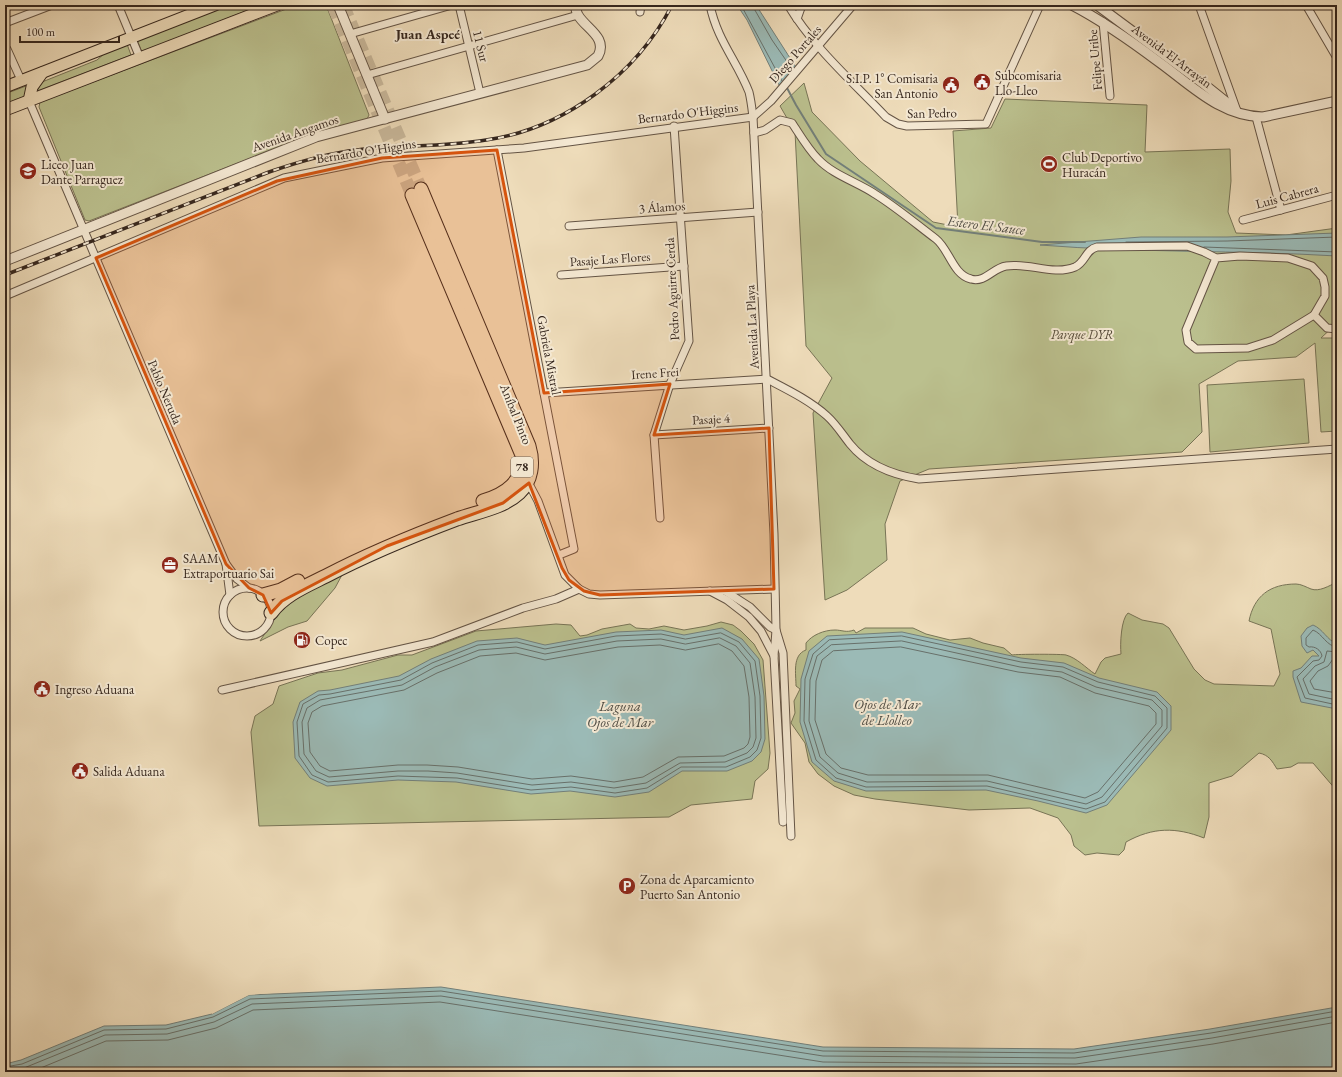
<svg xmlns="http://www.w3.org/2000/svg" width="1342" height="1077" viewBox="0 0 1342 1077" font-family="'EB Garamond',serif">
  <rect width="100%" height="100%" fill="#eedcba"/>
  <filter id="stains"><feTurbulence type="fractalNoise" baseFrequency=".005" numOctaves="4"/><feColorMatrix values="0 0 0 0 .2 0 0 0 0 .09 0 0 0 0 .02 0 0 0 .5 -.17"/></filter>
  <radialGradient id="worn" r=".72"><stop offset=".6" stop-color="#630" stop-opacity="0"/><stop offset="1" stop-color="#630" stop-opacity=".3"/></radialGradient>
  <g fill="#bbc08e" stroke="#787456">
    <polygon points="227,5 261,5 142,52 137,40"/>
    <polygon points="297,5 326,5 369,115 367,119 287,144 89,221 85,220 39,107 40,102"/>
    <polygon points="127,44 131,55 37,91 42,82 97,60 105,53"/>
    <polygon points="804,83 812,112 860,161 933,222 958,227 953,131 991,128 1005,99 1147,105 1145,152 1230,149 1231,181 1228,212 1236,233 1286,235 1337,228 1337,323 1321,338 1337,338 1337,431 1321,432 1315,343 1296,357 1238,361 1199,384 1202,432 1182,452 929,469 900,481 885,524 887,560 847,590 825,600 813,413 832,378 806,346 795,132 780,106"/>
    <polygon points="26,86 30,94 5,104 5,94"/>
    <polygon points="1304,379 1309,443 1210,452 1207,385"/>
    <path d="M343,573L335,588L307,621L288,627L260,641C266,633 269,624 274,616C286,596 322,584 343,573Z"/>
    <path d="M1337,582V791L1313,763H1298L1291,767L1277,769C1272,761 1269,755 1259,753L1232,776L1209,783V817L1204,838C1176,827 1153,827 1126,842L1124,850L1119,855L1097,853L1085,855L1074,846L1071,835L1058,818L1030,808L969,810L875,799L854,795L834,786L818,774L809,762L805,743L791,723L795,713L794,701L800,689L796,686C796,674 792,655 806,650V643C812,635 824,630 835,630C842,630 846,633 854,630L856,633L865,628H913L926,634L950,640L970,638L983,643L1004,648L1012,655C1016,654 1063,654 1066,655C1077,658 1086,668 1095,674L1101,662L1105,658L1121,654C1120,644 1121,619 1128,613L1142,620L1163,624L1169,628L1194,669L1205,680L1214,684L1274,686L1280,674L1271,629L1249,621C1254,596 1270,584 1296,584C1301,584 1306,587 1311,589C1319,592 1329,586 1337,582Z"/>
    <polygon points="721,622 733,625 741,631 754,644 763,660 770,753 768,769 755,781 752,799 691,805 669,817 259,826 251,732 255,716 273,704 279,686 318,673 342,670 398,655 412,655 476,631 556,624 571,625 580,636 587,635 602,629 630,624 636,628 649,629 664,626 684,630 707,626"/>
  </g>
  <g fill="#9bbab6" stroke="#737f79">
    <polygon points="737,5 756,5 799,72 782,91 747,20"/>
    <path d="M1337,233V256C1238,250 1139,253 1040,245L1141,237H1227Z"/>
    <path d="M1313,625C1323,629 1327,640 1337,644V709L1301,702L1293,677V671L1301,668L1312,656H1319L1313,650L1307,653L1302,646L1301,636L1307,628Z"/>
    <polygon points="722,628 742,639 759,659 764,696 765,739 761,752 752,761 727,771 682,771 649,792 615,797 570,791 531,794 456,782 398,780 327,786 310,778 295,758 293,722 300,702 318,691 330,690 399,676 431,659 477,641 517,638 545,645 616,632 661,630 684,635"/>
    <polygon points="902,632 1021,658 1064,663 1099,678 1157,692 1171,706 1171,730 1107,805 1086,813 1038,801 986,790 866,791 834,781 812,762 800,722 801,679 809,651 827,636"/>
    <polygon points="441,987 823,1047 1074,1049 1210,1029 1337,1007 1337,1072 5,1072 5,1064 21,1060 104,1026 166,1025 212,1014 249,995"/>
  </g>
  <polygon fill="#eedcba" points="296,991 249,995 212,1014 212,1011 249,993"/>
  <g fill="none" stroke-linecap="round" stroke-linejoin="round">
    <g stroke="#68706a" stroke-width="1">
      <polyline points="741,5 782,81"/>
      <polyline points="752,5 772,40 792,69"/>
      <polyline points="1126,242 1227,241 1337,237"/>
      <polyline points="1204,247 1337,252"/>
      <polygon points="721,633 739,642 755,661 760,696 761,738 757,750 750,757 726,767 681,767 647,788 615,793 571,787 531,790 457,778 398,776 328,782 312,775 299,756 297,722 303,704 319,695 330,694 401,680 432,663 478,645 517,642 545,649 616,636 661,634 685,639"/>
      <polygon points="902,636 1021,662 1063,667 1098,682 1155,696 1167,708 1167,728 1105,802 1086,809 987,786 866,787 836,778 816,760 804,721 805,679 813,654 829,640"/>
      <polygon points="720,638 736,646 750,663 755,697 756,738 753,747 747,753 725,762 680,763 646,783 614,788 571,782 532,785 457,773 428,771 398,771 329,777 316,771 304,754 302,722 307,708 320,700 402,685 435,667 479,650 516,647 545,654 617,641 661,639 685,644"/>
      <polygon points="902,641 1020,667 1062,672 1096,687 1152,700 1162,710 1162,726 1102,797 1086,804 987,781 867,782 838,773 820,757 809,721 810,680 817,656 831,645"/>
      <polygon points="719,644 732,651 744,666 749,697 750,737 748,744 744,748 724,756 678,757 643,777 614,782 571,776 532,779 458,767 427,765 398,765 330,771 320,766 310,752 308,723 312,712 322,706 404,690 437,673 480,656 516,653 545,660 618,647 660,645 685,650"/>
      <polygon points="901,647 1018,672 1060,677 1095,693 1149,706 1156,713 1156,724 1098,792 1085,798 988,775 868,775 841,768 826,754 815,720 816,681 822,660 833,651"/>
      <path d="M1337,647C1326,646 1323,634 1313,630L1306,638V645L1309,647C1315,646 1321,650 1322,656L1319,660L1313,661L1297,677L1305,698L1337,705"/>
      <polyline points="1337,652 1327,651 1324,662 1315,666 1303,679 1309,694 1337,700"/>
      <polyline points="1337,658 1333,659 1328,666 1318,671 1310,681 1314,689 1337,693"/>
      <polyline points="5,1067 22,1064 104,1030 166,1029 213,1017 250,999 441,991 823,1051 1074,1053 1211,1033 1337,1011"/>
      <polyline points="9,1072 24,1068 105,1035 167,1034 214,1022 252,1004 441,996 823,1056 1075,1058 1212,1038 1337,1016"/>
      <polyline points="31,1072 106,1041 168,1040 216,1028 253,1010 440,1002 823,1062 1076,1064 1213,1044 1337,1022"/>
    </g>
    <polyline stroke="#737f79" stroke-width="2" points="786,86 796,105 826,154 936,228 1042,242 1085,242"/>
    <g stroke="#c9b89b" stroke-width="13" stroke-dasharray="13 6" stroke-linecap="butt">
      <polyline points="333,5 412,195"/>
      <polyline points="343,5 421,189"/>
    </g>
    <defs>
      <g id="minor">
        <polyline points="118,5 140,58"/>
        <polyline points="459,5 480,93"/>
        <path d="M710,5C717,40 737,61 749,92C751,100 752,109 753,117L774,534L776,630L774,656"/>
        <path d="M788,5C813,47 852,81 886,117L898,124L907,126L986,124L1040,5"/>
        <polyline points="1199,5 1237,111"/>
        <polyline points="1306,5 1337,58"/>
        <polyline points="640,12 641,5"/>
        <polyline points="797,19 802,5"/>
        <polyline points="1103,22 1110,96"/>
        <polyline points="5,23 52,5"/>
        <polyline points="350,34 452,5"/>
        <polyline points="7,49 21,80"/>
        <polyline points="367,75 578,15"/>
        <polyline points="29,101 226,564 237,579 249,588"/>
        <polyline points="753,117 771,101 853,5"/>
        <polyline points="1256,117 1281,210"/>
        <path d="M754,133L765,130L780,120L792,123C800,135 808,149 818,159C833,175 857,182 875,194C896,207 916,224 936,239C949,249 953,275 971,279C985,283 993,268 1006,266C1028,262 1053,276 1075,267C1086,262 1085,250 1097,247L1187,246L1204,252L1216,258L1240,256L1288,258L1312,266L1323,278L1325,287V296L1314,315L1273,340L1248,348L1196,349L1188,342L1186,330L1216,258"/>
        <polyline points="497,150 574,549 559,555"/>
        <polyline points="1243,220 1337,195"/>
        <polyline points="569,226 758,212"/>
        <polyline points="561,275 684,266"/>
        <polyline points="5,296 284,178 382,158 524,148 753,117"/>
        <polyline points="1314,315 1327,328 1337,329"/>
        <path d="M544,393L767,379C788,390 809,400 827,416C836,424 842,434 850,444C867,465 894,475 919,479L1337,449"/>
        <polyline points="654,435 769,428"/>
        <polyline points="528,482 538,501 565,575 579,589 589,594 600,595 774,589"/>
        <polyline points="660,518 654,435 670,384 689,341 674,126"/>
        <polyline points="226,564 230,595"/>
        <circle cx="247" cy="612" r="24"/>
        <polyline points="710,591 727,600 749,617 761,631 774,656 783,822"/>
        <polyline points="725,591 750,607 770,627 776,630 783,653 791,836"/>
        <polyline points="222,690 433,642 523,608 556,599 579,589"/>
      </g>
      <g id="tertiary">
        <polyline points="338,5 385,119"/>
        <path d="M1072,5C1103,21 1131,41 1159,62C1191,85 1220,116 1263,117L1337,101"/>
        <polyline points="1097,5 1205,85 1235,109"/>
        <path d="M5,261L316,137L587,65L598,56C608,37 585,28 578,15C576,12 576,8 575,5"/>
      </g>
      <g id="primary">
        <polyline points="5,87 215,5"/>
        <polyline points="29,101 32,87 42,73"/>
        <polyline points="5,110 277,5"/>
      </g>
      <g id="motorway">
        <path d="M412,195L522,455C524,482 506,494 483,501"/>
        <polyline points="263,595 281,590 298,581"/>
        <path d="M271,613C284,595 306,586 326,576C368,554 412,536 457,519C477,512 503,508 519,493C532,481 534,463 529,446L421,189"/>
      </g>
    </defs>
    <use href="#minor" stroke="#645445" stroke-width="9"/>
    <use href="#tertiary" stroke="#645445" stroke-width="11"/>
    <use href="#primary" stroke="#36271e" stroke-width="13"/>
    <use href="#motorway" stroke="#36271e" stroke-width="15"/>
    <use href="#minor" stroke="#f4e8d2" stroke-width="7"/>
    <use href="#tertiary" stroke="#f4e8d2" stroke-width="9"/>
    <use href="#primary" stroke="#eedcba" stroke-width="11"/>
    <use href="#motorway" stroke="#eedcba" stroke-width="13"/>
    <defs>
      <path id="rail" d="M5,275L269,172C298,162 327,153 357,150C400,145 444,147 486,140C564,129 637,74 672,5"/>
    </defs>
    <use href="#rail" stroke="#36271e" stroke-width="3.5"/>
    <use href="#rail" stroke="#f4e8d2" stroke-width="2" stroke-dasharray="6" stroke-linecap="butt"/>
  </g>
  <path fill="#d6540e" fill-opacity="0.2" stroke="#d6540e" stroke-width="3" stroke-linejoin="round" d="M497,150L544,393L670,384L654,435L769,428L774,589L600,595L584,591L569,580L562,568L529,483L503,503L387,546L282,601L271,613L263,595L249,588L226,564L96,258L277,181L382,158Z"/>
  <defs>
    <symbol id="civic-disc" viewBox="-11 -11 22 22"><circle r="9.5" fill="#8f2418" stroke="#f4e8d2"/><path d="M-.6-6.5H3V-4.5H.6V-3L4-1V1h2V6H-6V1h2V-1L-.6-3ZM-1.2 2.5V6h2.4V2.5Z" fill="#fff"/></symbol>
    <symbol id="stadium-disc" viewBox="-11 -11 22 22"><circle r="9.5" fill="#8f2418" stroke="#f4e8d2"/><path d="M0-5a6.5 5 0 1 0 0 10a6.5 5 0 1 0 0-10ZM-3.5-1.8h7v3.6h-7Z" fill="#fff"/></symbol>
    <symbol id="school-disc" viewBox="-11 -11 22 22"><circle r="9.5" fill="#8f2418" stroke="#f4e8d2"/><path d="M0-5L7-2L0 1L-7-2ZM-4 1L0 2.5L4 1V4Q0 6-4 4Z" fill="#fff"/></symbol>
    <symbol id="office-disc" viewBox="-11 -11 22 22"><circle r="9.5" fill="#8f2418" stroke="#f4e8d2"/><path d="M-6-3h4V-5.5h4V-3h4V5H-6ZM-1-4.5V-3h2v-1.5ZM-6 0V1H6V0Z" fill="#fff"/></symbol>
    <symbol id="fuel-disc" viewBox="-11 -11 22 22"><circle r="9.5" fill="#8f2418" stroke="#f4e8d2"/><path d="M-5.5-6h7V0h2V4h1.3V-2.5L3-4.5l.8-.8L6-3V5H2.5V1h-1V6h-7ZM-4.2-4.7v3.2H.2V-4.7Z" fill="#fff"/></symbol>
    <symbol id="parking-disc" viewBox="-11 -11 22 22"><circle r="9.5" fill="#8f2418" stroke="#f4e8d2"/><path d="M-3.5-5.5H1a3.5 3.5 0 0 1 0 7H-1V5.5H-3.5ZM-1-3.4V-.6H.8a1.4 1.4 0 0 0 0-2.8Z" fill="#fff"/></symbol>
  </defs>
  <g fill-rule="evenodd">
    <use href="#civic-disc" x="972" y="72" width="20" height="20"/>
    <use href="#civic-disc" x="941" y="75" width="20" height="20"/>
    <use href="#stadium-disc" x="1039" y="154" width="20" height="20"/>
    <use href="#school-disc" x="18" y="161" width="20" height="20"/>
    <use href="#office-disc" x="160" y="555" width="20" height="20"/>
    <use href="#fuel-disc" x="292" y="630" width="20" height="20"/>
    <use href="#civic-disc" x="32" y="679" width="20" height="20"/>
    <use href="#civic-disc" x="70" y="761" width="20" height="20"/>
    <use href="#parking-disc" x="617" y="876" width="20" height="20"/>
  </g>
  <g text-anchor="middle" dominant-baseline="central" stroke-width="4" stroke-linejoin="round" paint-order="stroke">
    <rect fill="#f4e8d2" stroke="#6f6154" stroke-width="1" x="511" y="457" width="22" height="20" rx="3"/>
    <g font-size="12" font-weight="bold" fill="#36271e">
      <text x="522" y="467">78</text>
    </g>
    <g font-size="13" fill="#36271e" stroke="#f4e8d2">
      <text transform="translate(481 46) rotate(76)">11 Sur</text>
      <text transform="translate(795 54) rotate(-49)">Diego Portales</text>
      <text transform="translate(1172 56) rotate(37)">Avenida El Arrayán</text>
      <text transform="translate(1095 60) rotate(-95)">Felipe Uribe</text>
      <text transform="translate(688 113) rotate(-7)">Bernardo O'Higgins</text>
      <text transform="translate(932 113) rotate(-1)">San Pedro</text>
      <text transform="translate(295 133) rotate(-19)">Avenida Angamos</text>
      <text transform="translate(366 151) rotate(-9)">Bernardo O'Higgins</text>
      <text transform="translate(1287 196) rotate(-15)">Luis Cabrera</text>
      <text transform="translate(662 207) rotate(-4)">3 Álamos</text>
      <text transform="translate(610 259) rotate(-4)">Pasaje Las Flores</text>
      <text transform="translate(672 289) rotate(-93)">Pedro Aguirre Cerda</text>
      <text transform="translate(752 327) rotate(-93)">Avenida La Playa</text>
      <text transform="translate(549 355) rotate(79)">Gabriela Mistral</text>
      <text transform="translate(655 373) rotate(-4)">Irene Frei</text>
      <text transform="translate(165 392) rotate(67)">Pablo Neruda</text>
      <text transform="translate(516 414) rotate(68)">Aníbal Pinto</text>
      <text transform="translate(711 419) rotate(-3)">Pasaje 4</text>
    </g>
    <g font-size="13" fill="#36271e" stroke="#f4e8d2" text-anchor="start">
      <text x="995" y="75">Subcomisaria<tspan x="995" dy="15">Llo-Lleo</tspan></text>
      <text x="938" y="78" text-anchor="end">S.I.P. 1° Comisaria<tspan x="938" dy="15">San Antonio</tspan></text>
      <text x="1062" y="157">Club Deportivo<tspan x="1062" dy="15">Huracán</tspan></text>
      <text x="41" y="164">Liceo Juan<tspan x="41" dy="15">Dante Parraguez</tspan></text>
      <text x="183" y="558">SAAM<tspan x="183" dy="15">Extraportuario Sai</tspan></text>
      <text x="315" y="640">Copec</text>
      <text x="55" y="689">Ingreso Aduana</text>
      <text x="93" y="771">Salida Aduana</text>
      <text x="640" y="879">Zona de Aparcamiento<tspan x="640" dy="15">Puerto San Antonio</tspan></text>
    </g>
    <g font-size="13" font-style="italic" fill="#574d3a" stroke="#f4e8d2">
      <text x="1082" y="334">Parque DYR</text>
    </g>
    <g font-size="14" font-weight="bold" fill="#36271e" stroke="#f4e8d2">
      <text x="428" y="34">Juan Aspeé</text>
    </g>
    <g font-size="14" font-style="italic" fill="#4f4c44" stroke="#f4e8d2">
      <text transform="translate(986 225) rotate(7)">Estero El Sauce</text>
      <text x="887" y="704">Ojos de Mar<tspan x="887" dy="16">de Llolleo</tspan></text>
      <text x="620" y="706">Laguna<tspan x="620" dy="16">Ojos de Mar</tspan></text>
    </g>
  </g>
  <rect width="1342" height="1077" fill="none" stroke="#eedcba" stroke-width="20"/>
  <rect x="6" y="6" width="1330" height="1065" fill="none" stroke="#36271e" stroke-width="2"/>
  <rect x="10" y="10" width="1322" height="1057" fill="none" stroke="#36271e"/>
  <path d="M20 36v6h99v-6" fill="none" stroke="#36271e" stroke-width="2"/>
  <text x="26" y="36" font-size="12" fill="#36271e" stroke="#f4e8d2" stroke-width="3" paint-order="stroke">100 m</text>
  <rect width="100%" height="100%" filter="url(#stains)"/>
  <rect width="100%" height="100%" fill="url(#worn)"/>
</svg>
